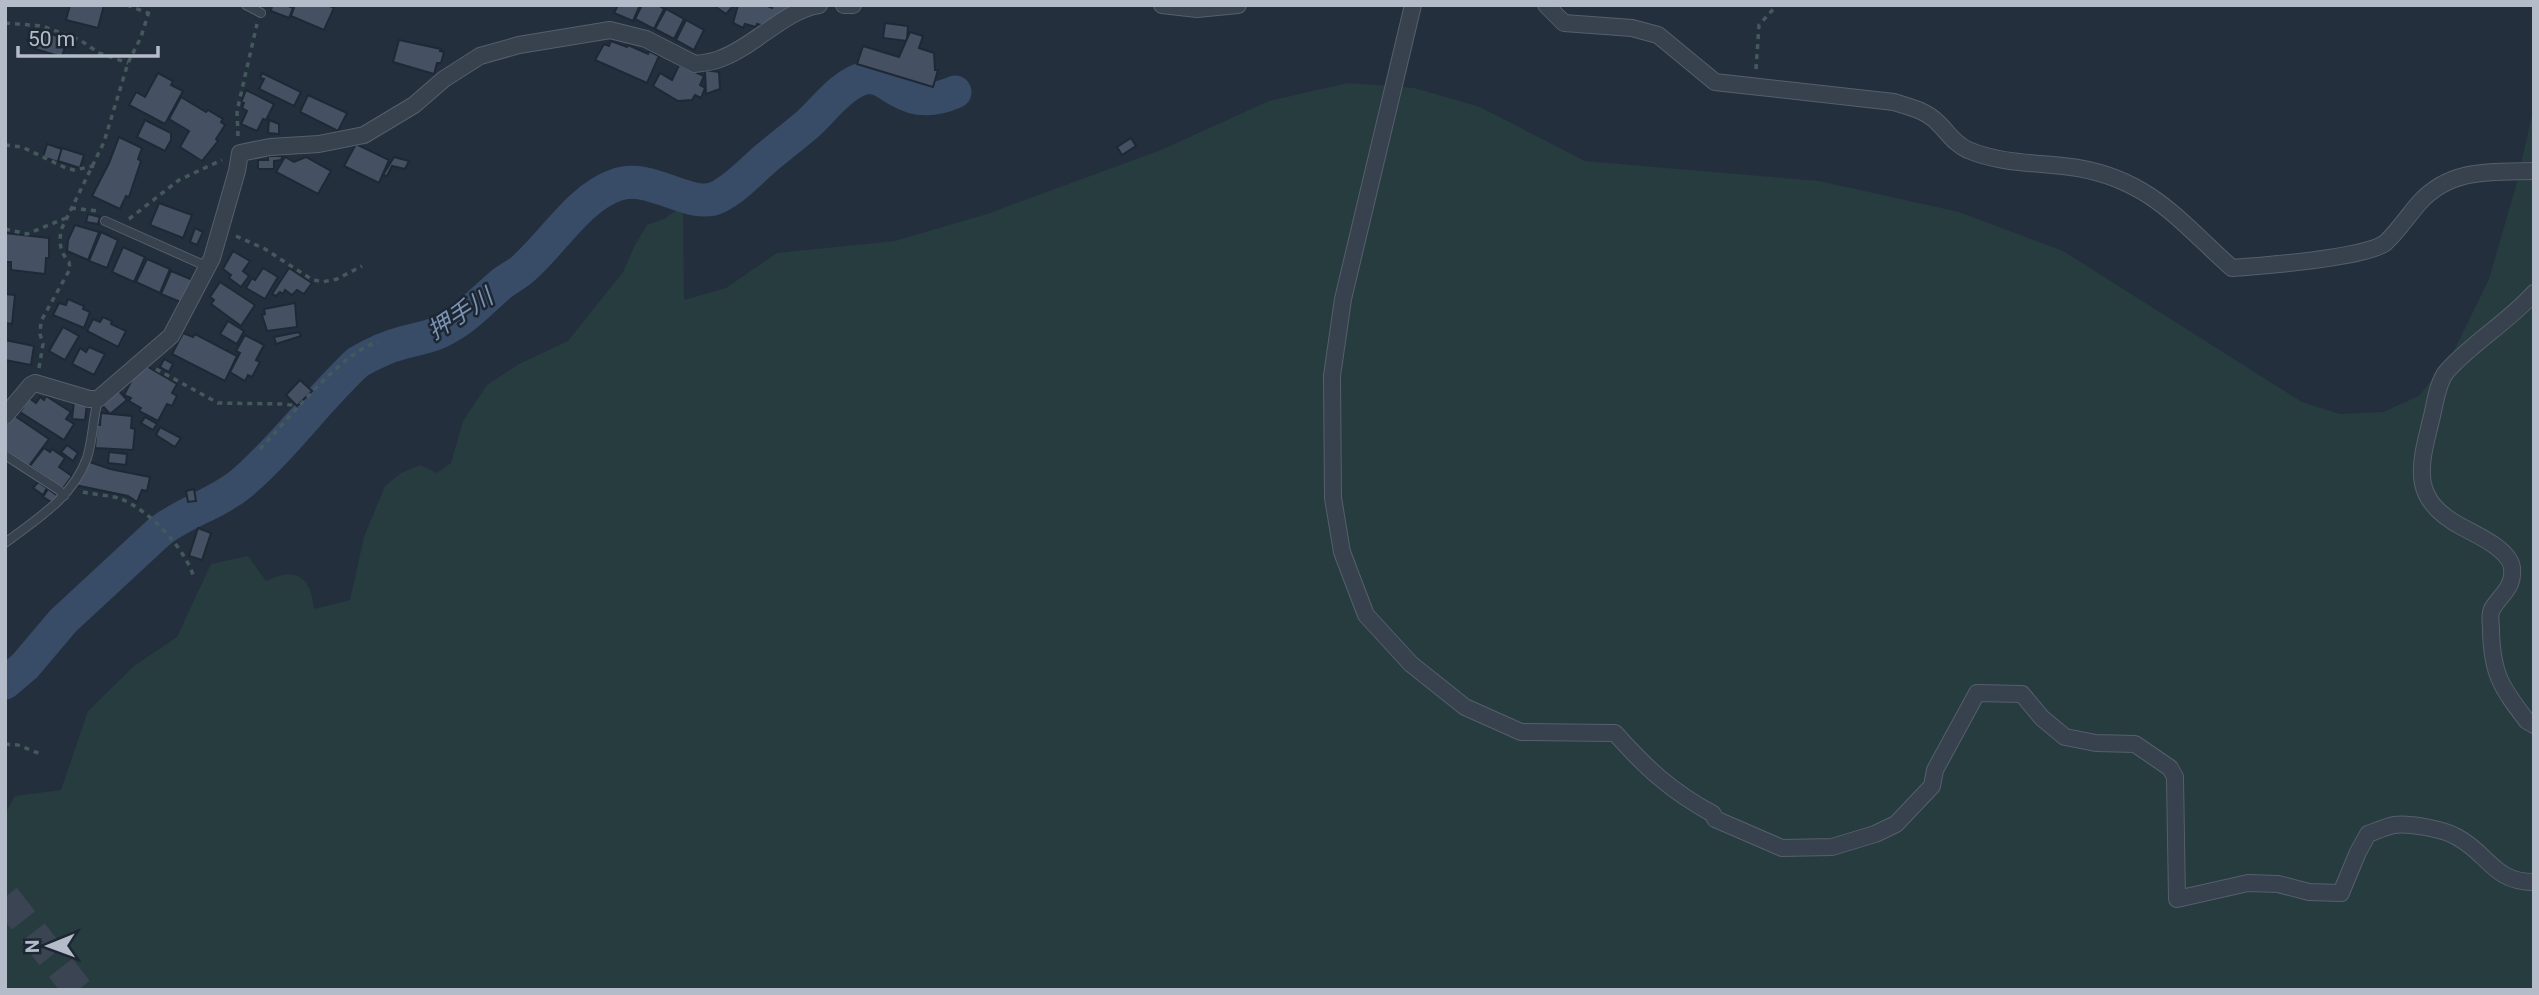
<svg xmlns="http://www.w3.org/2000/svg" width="2539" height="995" viewBox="0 0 2539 995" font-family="Roboto,'Noto Sans JP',sans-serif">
  <rect width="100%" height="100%" fill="#242f3e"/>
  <path fill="#263c3f" d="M1348,83L1414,88L1480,107L1585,161L1819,181L1959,212L2063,251L2302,402L2340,414L2383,412L2419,396L2452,355L2489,279L2516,186L2533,111L2534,95V990H5V814L15,796L61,790L88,711L134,666L177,637L211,564L248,556L266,581C296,566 311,577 314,609L350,600L364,537L385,486L401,473L420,465L437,473L451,463L463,421L487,385L519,364L568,341L623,272L635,245L647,225L664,219L683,206L684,300L726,288L777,253L895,241L987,214L1161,150L1269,101Z"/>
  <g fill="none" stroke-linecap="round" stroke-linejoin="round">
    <path stroke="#394c67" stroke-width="33" d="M5,683L25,666L63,621L159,532C184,512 217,504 242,483C285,446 317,400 358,362C372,354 386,347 402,343C428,336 437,336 460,320C475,309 487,296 500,285C508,278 519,274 526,266C554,241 579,198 616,185C651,172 691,211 718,197C736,188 749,173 764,160C778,148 794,136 809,123C823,110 845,81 866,78C880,76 888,85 899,91C917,102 937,100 955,92"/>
  </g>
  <g fill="#455162" stroke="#1f2835" stroke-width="2">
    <polygon points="70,5 104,5 98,28 66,20"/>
    <polygon points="272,5 286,5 293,8 289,18 271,11"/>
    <polygon points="295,5 328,5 334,8 324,30 291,16"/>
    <polygon points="618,5 640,5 633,21 614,13"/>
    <polygon points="642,5 658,5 664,9 654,29 635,19"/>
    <polygon points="713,5 734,5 726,14"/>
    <polygon points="738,5 765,5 772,8 773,5 789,5 786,14 765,26 757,24 756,27 745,24 743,28 733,23"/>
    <polygon points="666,9 684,19 674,39 655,29"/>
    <polygon points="686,20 704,30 694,50 676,40"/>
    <polygon points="885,23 908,26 907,41 883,38"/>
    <polygon points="38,30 67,39 62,57 32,48"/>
    <polygon points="910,32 923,36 919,48 934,53 935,70 938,70 933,87 857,64 863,46 899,57"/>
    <polygon points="399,40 441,49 440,51 444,52 441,63 437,63 434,74 393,62"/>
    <polygon points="611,41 627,47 628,45 648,54 649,51 659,56 647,83 595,60 604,44 609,46"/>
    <polygon points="679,65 704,76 700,85 705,88 701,98 695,95 692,100 678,101 653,86 660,73 672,80"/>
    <polygon points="705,70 719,72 720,89 706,94"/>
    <polygon points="158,73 173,81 171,85 183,91 165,124 129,105 136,92 145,97"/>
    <polygon points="262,73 301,92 294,106 259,89 264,79 260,78"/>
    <polygon points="246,90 274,104 266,120 263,119 257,131 241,124 247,111 242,108 244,103 241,102"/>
    <polygon points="308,95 347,113 338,131 300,112"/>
    <polygon points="181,97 206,112 208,110 223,119 221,122 225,125 216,139 218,141 202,161 180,147 189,131 169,119"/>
    <polygon points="145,120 171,133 171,140 165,151 137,137"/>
    <polygon points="269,120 279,124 279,134 268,133"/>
    <polygon points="119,137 142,148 138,159 141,161 129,197 126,196 120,209 92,196 109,163"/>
    <polygon points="1131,138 1136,146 1122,155 1117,147"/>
    <polygon points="47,144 62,149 58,162 43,157"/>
    <polygon points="356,144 389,160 379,183 344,166"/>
    <polygon points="62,148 84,155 80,168 58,161"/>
    <polygon points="268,156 283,156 281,160 274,161 274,169 258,169 258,160 268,160"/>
    <polygon points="285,157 294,162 306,157 331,171 318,194 276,172"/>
    <polygon points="394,157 409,161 405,169 392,166 387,176 383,175"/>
    <polygon points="159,203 192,215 183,238 150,225"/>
    <polygon points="88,214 100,217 98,224 86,222"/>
    <polygon points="75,225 99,232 88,260 67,251 68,240"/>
    <polygon points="195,228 203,232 197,245 190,242"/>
    <polygon points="101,232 118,240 107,268 89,261"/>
    <polygon points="5,233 49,238 49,258 46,258 45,274 11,270 11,262 5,262"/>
    <polygon points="123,247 145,257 134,282 112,272"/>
    <polygon points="233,251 250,261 243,271 249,276 241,287 229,278 231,275 223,269"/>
    <polygon points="147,259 170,269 160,293 136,282"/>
    <polygon points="263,268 278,277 265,299 246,288 252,278 255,280"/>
    <polygon points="289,268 312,283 304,294 297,290 292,295 285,290 283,294 280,292 276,296 272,294"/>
    <polygon points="171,271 193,280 183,303 161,294"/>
    <polygon points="220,282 255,305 241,326 211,304 214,300 210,297"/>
    <polygon points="5,294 15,295 12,324 5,323"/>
    <polygon points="68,299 84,306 83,309 90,312 84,328 53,315 59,303 66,305"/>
    <polygon points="295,303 297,327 267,331 262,315 265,314 264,309"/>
    <polygon points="103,317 112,321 111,324 126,331 118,347 87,331 93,319 100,322"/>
    <polygon points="228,321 244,331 237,344 220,334"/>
    <polygon points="63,327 79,336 65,360 49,351"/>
    <polygon points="299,332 301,336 276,344 274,337"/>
    <polygon points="183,333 193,337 195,334 237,356 225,381 172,354"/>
    <polygon points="245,335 264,345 256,360 260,362 252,377 248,375 245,381 230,372 240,353 236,351"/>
    <polygon points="5,340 34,346 31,365 5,360"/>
    <polygon points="89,347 105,354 94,375 72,364 80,348 86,352"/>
    <polygon points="164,359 173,364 169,372 160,367"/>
    <polygon points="143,364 177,384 172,393 177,396 172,406 167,404 158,421 139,411 141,408 129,401 131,398 124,395 137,370"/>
    <polygon points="300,380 312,391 297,406 286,395"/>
    <polygon points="118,390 127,400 110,414 101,404"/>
    <polygon points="46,396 71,412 66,419 74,424 64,440 20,412 29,398 36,403 40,397 44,400"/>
    <polygon points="74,402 87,404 85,420 72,419"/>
    <polygon points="101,413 132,416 131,428 135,429 133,450 95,448 97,425 100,425"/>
    <polygon points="15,416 49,439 29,466 5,450 5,425"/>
    <polygon points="145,417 157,424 153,430 141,423"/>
    <polygon points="160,427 181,438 175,447 156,435"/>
    <polygon points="67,445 78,453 73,461 61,452"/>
    <polygon points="44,448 50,452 52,449 65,458 59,467 72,476 63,488 30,466"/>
    <polygon points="109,452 127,454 126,465 108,463"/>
    <polygon points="87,461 110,469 150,477 147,491 142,490 137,502 128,496 75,485"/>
    <polygon points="38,482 47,488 43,495 33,488"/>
    <polygon points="48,489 58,496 53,503 43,497"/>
    <polygon points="194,489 196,501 188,502 186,491"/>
    <polygon points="198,528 211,533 202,560 189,556"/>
  </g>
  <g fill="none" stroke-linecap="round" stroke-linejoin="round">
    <polyline stroke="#3a4453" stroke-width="30" stroke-dasharray="30 15" stroke-linecap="butt" points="5,897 78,990"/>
    <defs>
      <g id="service">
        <polyline points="246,5 261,13"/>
        <polyline points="105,221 208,267"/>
        <polyline points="5,455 59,490 64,496"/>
        <path d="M5,543C37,519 73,497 87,458C93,439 93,418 98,399"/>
      </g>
      <g id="minor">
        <polyline points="844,5 853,5"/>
        <polyline points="1162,5 1197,9 1238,5"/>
        <path d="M1413,5L1343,299L1332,376L1333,498L1342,552L1366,615L1411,664L1465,707L1521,732L1615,733C1646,768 1671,791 1713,814L1715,819L1782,848L1832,847L1875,834L1896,824L1932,786L1935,770L1977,693L2022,694L2042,718L2065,737L2096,743L2135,744L2170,768L2175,777L2177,899L2248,883L2278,884L2309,892L2341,893L2358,852L2368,834C2376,831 2385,827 2394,825C2409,823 2444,829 2457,837C2489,854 2493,882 2534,882"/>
        <path d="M1546,5L1564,23L1632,28L1658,35L1715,82L1894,102C1909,107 1925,110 1937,122C1948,132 1953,143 1968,150C2004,165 2041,162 2078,168C2152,181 2181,223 2232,268C2261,266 2365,258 2385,243C2395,235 2410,213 2420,202C2451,168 2491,172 2534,171"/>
        <path d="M2534,293C2508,322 2473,342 2447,371C2438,381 2435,403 2432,416C2419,468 2409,500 2464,528C2479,536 2510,550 2512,568C2514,588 2501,594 2492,609C2489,615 2491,623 2491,630C2492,674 2501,687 2527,721L2534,725"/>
        <path d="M5,416L31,385L35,383L89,399H98L171,336L212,258L237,171L240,153L270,147L319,144L364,135L414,105L444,79L480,56L519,45L610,30L646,39L695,64C704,63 714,62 722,58C753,47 787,9 819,5"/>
      </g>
    </defs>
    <use href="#service" stroke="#565f6c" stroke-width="10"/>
    <use href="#minor" stroke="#565f6c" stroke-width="18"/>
    <g stroke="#44595c" stroke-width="3.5" stroke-dasharray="5 5" stroke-linecap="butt">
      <polyline points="127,5 148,13"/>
      <polyline points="5,23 42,26 80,40 99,53 128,63"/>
      <polyline points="1756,69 1759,25 1777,5"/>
      <polyline points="238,136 237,111 257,24"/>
      <polyline points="5,145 22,147 66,168 74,170 94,166"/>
      <polyline points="71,208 98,211"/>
      <polyline points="129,219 179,180 222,160"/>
      <polyline points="5,229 27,234 66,218"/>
      <polyline points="236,236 265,249 311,279 322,282 337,279 362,266"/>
      <path d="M39,368L43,344L40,334L41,321L70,269L69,262C60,252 59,243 61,230L104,142L128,63L141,37L151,5"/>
      <polyline points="156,369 218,403 281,404 291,405 297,410"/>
      <path d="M260,449C288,420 342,351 378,342"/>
      <path d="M83,492C95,495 110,495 121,499C149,510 186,549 194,578"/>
      <polyline points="5,744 18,745 43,755"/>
    </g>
    <use href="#service" stroke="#38414e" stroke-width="8"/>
    <use href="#minor" stroke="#38414e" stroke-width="16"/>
  </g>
  <g text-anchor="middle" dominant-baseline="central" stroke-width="5" stroke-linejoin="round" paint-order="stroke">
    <g font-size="24" font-style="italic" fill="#7c92b1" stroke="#1d2633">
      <text transform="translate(460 314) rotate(-33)">押手川</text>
    </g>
  </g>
  <rect width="2539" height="995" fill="none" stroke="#b4bcc9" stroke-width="14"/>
  <g transform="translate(49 946) rotate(269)" stroke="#1d2633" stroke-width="5" paint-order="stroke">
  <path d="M0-5L12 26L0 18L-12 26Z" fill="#b4bcc9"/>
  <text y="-10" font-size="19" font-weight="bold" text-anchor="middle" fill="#b4bcc9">N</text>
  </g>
  <path d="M18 46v10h140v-10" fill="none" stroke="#b4bcc9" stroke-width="3.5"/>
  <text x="28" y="46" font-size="21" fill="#b4bcc9" stroke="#1d2633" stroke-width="5" paint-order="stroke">50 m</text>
</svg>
